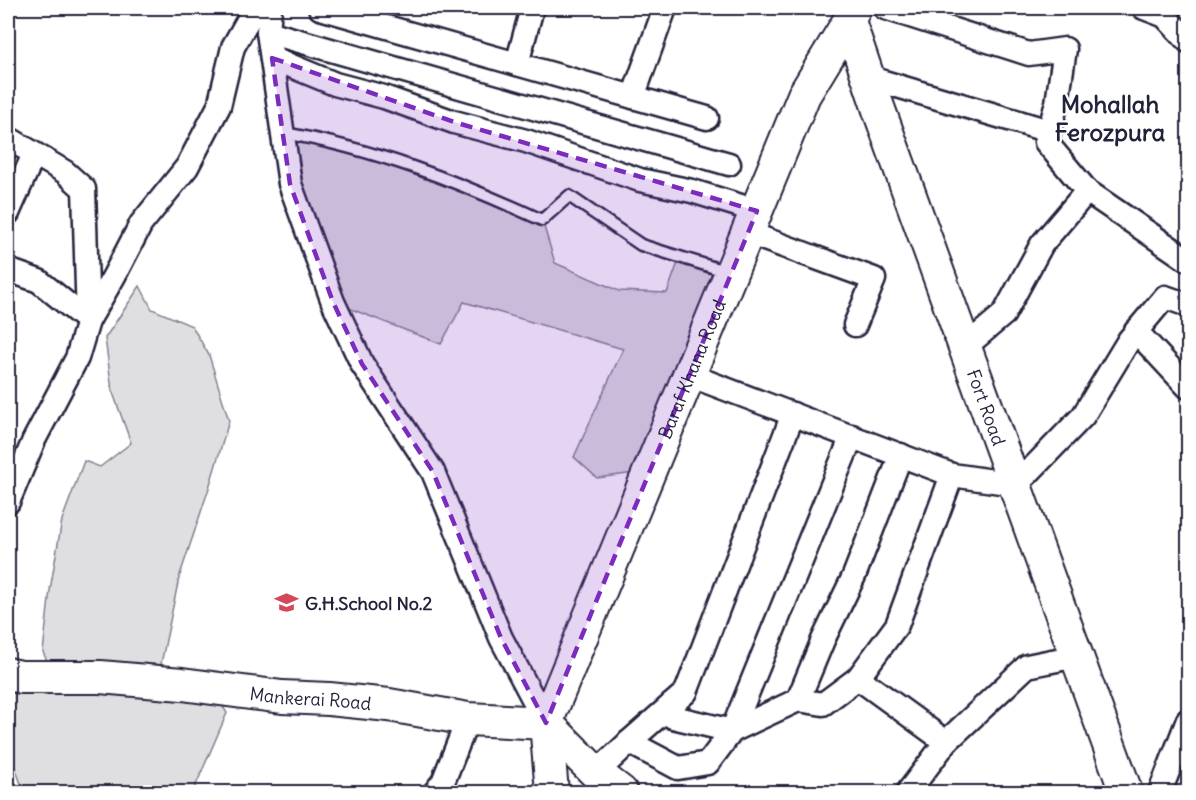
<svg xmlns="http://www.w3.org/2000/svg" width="1196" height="800" viewBox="0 0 1196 800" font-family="Delius,sans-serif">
  <rect width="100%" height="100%" fill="#fff"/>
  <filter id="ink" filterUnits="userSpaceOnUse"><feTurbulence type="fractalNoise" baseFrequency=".0167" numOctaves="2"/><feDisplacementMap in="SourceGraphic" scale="12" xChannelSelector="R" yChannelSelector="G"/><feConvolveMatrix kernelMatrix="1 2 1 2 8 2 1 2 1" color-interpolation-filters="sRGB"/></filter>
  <g filter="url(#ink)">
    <g fill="#dfdfe2" stroke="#80808e" stroke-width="1.5">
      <polygon points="283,133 400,163 542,220 555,263 619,291 667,293 680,257 731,272 650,471 597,478 574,457 623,349 464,302 441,344 333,302"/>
      <polygon points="140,286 152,309 192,326 209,355 229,421 208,491 179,578 161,664 155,682 211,688 227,713 193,792 24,792 8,748 8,705 15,679 54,677 43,652 50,590 62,520 84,461 100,467 131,443 112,390 105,338"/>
    </g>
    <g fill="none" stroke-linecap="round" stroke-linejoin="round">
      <defs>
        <path id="lane" d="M283,133C373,148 459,182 542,220L569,196L641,245L728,272"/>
        <g id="street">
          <polyline points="270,8 268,32 290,184 333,302 362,364 433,472 501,638 546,723"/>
          <polyline points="320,8 707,118"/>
          <polyline points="885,8 1029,54 1065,49 1057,103 1046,142 1087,191"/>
          <polyline points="1144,8 1165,16 1188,41"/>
          <polyline points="268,32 729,164"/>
          <polyline points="272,58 335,84 384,97 454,122 526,141 640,180 692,191 757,211"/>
          <polyline points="517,64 532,8"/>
          <polyline points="867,77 1049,131"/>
          <polyline points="633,97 665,8"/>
          <polyline points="8,138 65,172 84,189 88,321 77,358 34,440 8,502"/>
          <polyline points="8,213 34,154"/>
          <polyline points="748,233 874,279 855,325"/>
          <polyline points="8,270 39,281 88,321 114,276 141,224 187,167 219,106 233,47 255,8"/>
          <polyline points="1136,331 1188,387"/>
          <polyline points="965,347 1004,314 1042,244 1087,191 1188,260"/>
          <polyline points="689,375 952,475 1014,484 1026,475 1083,416 1129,340 1165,297 1188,305"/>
          <polyline points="901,455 854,576 823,640 798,700 823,704 858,678 897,625 952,475"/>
          <polyline points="858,678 946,742"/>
          <polyline points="671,705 673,717 732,731 798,700"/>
          <polyline points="629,742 678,768 708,763 732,731 852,436"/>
          <polyline points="596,773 629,742 686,692 793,414"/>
          <polyline points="435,792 443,782 468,719"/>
          <polyline points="908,792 946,742 1027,666 1077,656"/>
          <polyline points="1160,792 1188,720"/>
        </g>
        <g id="secondary">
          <path id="s1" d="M849,21L879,110L1126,792"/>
          <path id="s2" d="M8,674L21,677H100L182,684L282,697L329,699L389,705L468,719L546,723"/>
          <polyline points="546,723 596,773 621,792"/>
          <path id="s3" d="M552,792L546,723L804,95L849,21L854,8"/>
        </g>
      </defs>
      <use href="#lane" stroke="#22223b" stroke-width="15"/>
      <use href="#street" stroke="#22223b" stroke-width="27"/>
      <use href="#secondary" stroke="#22223b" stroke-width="36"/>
      <use href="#lane" stroke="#fff" stroke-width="10"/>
      <use href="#street" stroke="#fff" stroke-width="22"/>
      <use href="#secondary" stroke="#fff" stroke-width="32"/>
    </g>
  </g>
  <path fill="#7b2cbf" fill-opacity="0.2" stroke="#7b2cbf" stroke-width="4.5" stroke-dasharray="12 8" stroke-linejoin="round" d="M272,58L454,122L757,211L546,723L501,638L433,472L362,364L333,302L290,184Z"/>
  <defs>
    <symbol id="school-bare" viewBox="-9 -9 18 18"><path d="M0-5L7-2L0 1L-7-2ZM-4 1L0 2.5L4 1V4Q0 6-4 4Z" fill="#d1495b" stroke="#fff" stroke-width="2.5" paint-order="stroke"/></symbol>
  </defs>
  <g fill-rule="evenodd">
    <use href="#school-bare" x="270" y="586" width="33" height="33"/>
  </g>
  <g text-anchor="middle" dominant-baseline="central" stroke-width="4.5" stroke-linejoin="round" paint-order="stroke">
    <g font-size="18" fill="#22223b" stroke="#fff">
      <text stroke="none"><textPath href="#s3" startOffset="452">Baraf Khana Road</textPath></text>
      <text stroke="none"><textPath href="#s1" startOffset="410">Fort Road</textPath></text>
      <text stroke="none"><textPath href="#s2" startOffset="304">Mankerai Road</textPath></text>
    </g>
    <g font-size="18" font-weight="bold" fill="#22223b" stroke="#fff" text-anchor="start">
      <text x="305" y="603">G.H.School No.2</text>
    </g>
    <g font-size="24" font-weight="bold" fill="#22223b" stroke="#fff">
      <text x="1110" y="104">Mohallah<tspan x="1110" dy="28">Ferozpura</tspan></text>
    </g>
  </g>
  <rect width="1196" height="800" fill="none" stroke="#fff" stroke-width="30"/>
  <rect x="15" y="15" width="1166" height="770" fill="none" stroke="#22223b" stroke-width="2" filter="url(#ink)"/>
</svg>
